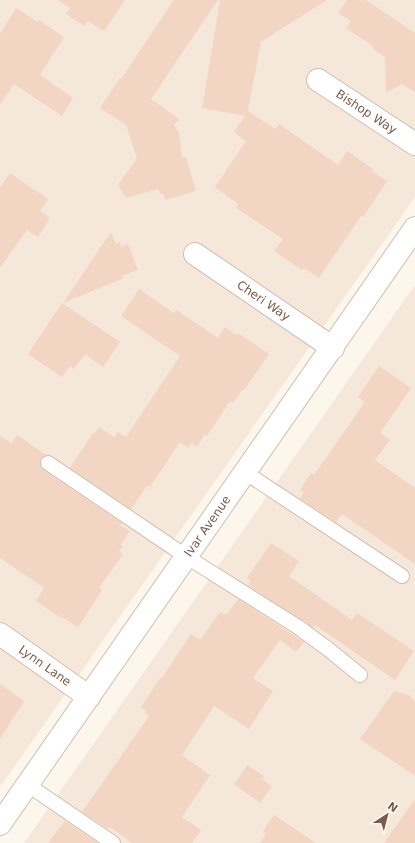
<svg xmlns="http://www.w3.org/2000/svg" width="415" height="843" viewBox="0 0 415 843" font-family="'DejaVu Sans',sans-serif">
  <rect width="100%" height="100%" fill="#fdf6ec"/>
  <g fill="#f5e8da">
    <polygon points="0,0 415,0 415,197 0,787"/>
    <polygon points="415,285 415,843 24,843"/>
  </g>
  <g fill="#f3d5c3">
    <polygon points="58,0 125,0 104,31 88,21 84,26 66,14 70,8"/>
    <polygon points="174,0 218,0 151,99 179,119 174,125 179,133 182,158 186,157 196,191 165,200 163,193 160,194 158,189 126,198 118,185 137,158 126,125 100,108 120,78 121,79"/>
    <polygon points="220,0 327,0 261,42 248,111 275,129 279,124 338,165 347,151 373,169 372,171 387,181 363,217 361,216 319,278 304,268 302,270 274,251 283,239 236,208 238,204 215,187 246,141 234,132 245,116 202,108"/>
    <polygon points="347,0 366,0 415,33 415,92 402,84 386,93 385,57 373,49 373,46 346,28 351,21 338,13"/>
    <polygon points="16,8 38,22 39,20 64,37 40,75 73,98 62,116 14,84 0,105 0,34"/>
    <polygon points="10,173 48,199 40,211 50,218 38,237 27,230 0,268 0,188"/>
    <polygon points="111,232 116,244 120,242 121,247 128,244 138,270 121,276 124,278 63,303"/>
    <polygon points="139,289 174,313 176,310 218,338 225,327 237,335 238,333 269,354 244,390 243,389 233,403 230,401 207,436 205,434 197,447 191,443 188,448 180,442 150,487 147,486 131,509 70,468 93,433 94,434 99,427 114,437 118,432 126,437 180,356 121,316"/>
    <polygon points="62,303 120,342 103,367 85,354 74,369 70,366 62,377 28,354"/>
    <polygon points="379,366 411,388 380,433 390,440 375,460 415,488 415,564 342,514 336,522 300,499 304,492 300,490 311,473 314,475 365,402 358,397"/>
    <polygon points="17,435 46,455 41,458 40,462 40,466 43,470 122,523 120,525 130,531 121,545 123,547 119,551 123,554 99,588 102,590 78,627 62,617 61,618 36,601 44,588 0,558 0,436 12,443"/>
    <polygon points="271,543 299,561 289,576 352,620 357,613 414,651 395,680 315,625 313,628 248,585 251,581 247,578"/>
    <polygon points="238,599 304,642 296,652 280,640 253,678 273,691 249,729 214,706 182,755 210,775 182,817 201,830 192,843 132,843 110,827 108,829 82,812 149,716 145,713 146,711 141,707 161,677 162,678 191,634 200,640 220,612 226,615"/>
    <polygon points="0,684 24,701 0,739"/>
    <polygon points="394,691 409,695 415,702 415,776 360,739"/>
    <polygon points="247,765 264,776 262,779 272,786 260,803 234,784"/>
    <polygon points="415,799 415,843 384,843"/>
    <polygon points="274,815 316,843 260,843 266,834 263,831"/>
    <polygon points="65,821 98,843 48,843"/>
  </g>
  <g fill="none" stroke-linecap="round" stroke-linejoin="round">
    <defs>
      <g id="service">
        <polyline points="48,463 187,557 298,627 328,649 360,675"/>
        <polyline points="246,473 402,576"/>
        <polyline points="28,785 113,843"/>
      </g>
      <g id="minor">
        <path id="s1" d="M318,80L415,144"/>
        <path id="s2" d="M195,254L333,348"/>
        <path id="s3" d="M0,634L89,697"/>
        <path id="s4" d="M0,824L415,228"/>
      </g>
    </defs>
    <use href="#service" stroke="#d1beb0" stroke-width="16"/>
    <use href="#minor" stroke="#d1beb0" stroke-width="24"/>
    <use href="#service" stroke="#fff" stroke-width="14"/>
    <use href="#minor" stroke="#fff" stroke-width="22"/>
  </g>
  <g text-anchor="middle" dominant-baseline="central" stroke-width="3" stroke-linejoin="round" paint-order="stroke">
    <g font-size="12" fill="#7a5c4d" stroke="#fffaf3">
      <text stroke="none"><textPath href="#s1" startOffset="58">Bishop Way</textPath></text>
      <text stroke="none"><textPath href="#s2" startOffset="83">Cheri Way</textPath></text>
      <text stroke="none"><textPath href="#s4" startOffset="363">Ivar Avenue</textPath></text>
      <text stroke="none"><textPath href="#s3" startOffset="55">Lynn Lane</textPath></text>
    </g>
  </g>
  <g transform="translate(387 815) rotate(36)" stroke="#fffaf3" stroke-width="3" paint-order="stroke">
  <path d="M0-3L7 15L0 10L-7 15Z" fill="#7a5c4d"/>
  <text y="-6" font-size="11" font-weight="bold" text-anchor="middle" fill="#7a5c4d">N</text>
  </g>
</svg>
